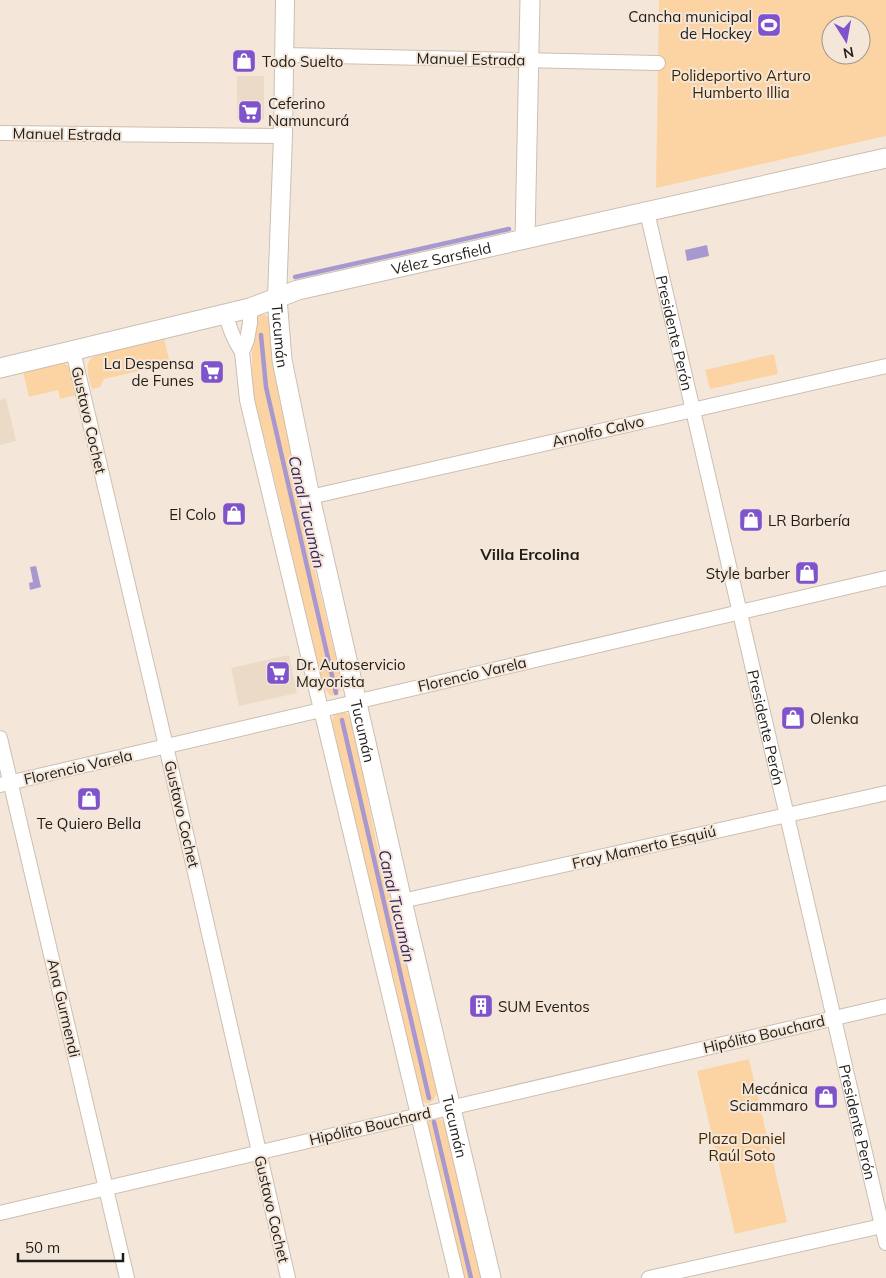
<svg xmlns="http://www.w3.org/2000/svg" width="886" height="1278" viewBox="0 0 886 1278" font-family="Mulish,sans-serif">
  <rect width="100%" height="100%" fill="#f4e7d9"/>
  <g fill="#ebdac5">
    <rect x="237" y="76" width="27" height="43"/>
    <polygon points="6,398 16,441 0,445 0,400"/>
    <polygon points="289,655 297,693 239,706 231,668"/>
  </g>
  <g fill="#fcd4a4" fill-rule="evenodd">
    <path d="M659,0H886V136L656,188ZM831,25H861V55H831Z"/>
    <polygon points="258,315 265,315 269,317 271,324 292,449 291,460 301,512 342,684 340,691 335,696 330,695 325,689 321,680 268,451 254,404 252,392 252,331 254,318"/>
    <path d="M164,338L170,364L104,379L100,387L92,389C90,381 85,369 89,361C93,351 151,341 164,338Z"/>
    <polygon points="774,354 778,374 710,389 705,370"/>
    <polygon points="58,363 65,363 70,368 76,395 60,399 58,390 29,397 23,372"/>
    <path d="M337,711C349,709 351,721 354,730L377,846L393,896L437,1091C435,1102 427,1109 420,1097L332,722L333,717Z"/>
    <polygon points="749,1059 787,1222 735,1234 697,1071"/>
    <polygon points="437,1118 442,1120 447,1130 483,1278 463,1278 427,1126 429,1121"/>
  </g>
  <g fill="#a799cf">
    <polygon points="707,245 709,256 687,261 685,250"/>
    <polygon points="36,566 41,587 30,590 29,583 33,582 30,567"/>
  </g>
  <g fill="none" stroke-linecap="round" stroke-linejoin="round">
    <g stroke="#a799cf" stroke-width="4.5">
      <polyline points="295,277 509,229"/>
      <polyline points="261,335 266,387 336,693"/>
      <polyline points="342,720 429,1098"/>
      <polyline points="434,1122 471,1278"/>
    </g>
    <defs>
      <g id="minor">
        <polyline points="284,55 658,63"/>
        <polyline points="0,133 283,136"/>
        <path id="s1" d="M647,212L886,1243"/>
        <polyline points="250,308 250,323 247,340 242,352 247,400 457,1278"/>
        <path d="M226,314C229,329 234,340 242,352"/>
        <polyline points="73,351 166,746 288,1278"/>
        <polyline points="310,497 886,366"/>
        <polyline points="0,738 127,1278"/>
        <polyline points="0,785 886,578"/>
        <polyline points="402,901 886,793"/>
        <polyline points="0,1213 886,1006"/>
        <polyline points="649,1278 886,1225"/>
      </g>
      <polyline id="tertiary" points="277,298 283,136 285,0"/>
      <g id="secondary">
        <polyline points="525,239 530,0"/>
        <path id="s2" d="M277,298L282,360L310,497L402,901L491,1278"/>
        <path id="s3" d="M0,368L250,308L298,290L886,158"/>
      </g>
    </defs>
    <use href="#minor" stroke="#cbbfb1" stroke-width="16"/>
    <use href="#tertiary" stroke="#cbbfb1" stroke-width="20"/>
    <use href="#secondary" stroke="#cbbfb1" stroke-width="21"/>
    <use href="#minor" stroke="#fff" stroke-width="14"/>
    <use href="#tertiary" stroke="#fff" stroke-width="18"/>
    <use href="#secondary" stroke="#fff" stroke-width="19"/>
  </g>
  <defs>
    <symbol id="stadium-square" viewBox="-11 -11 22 22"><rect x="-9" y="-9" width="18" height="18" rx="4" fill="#7e53cc" stroke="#f4e7d9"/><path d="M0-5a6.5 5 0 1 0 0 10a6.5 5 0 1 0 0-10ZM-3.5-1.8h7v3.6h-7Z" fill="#fff"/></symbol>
    <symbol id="shop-square" viewBox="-11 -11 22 22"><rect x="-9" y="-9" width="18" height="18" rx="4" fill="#7e53cc" stroke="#f4e7d9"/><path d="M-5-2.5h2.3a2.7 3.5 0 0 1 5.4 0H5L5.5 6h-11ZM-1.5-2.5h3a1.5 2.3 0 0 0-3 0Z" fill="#fff"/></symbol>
    <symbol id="supermarket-square" viewBox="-11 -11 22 22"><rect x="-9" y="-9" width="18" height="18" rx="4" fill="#7e53cc" stroke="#f4e7d9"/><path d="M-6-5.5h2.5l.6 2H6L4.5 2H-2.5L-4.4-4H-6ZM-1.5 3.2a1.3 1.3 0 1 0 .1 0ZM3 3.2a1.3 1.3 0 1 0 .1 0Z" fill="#fff"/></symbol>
    <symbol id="building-square" viewBox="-11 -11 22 22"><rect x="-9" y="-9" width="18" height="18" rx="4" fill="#7e53cc" stroke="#f4e7d9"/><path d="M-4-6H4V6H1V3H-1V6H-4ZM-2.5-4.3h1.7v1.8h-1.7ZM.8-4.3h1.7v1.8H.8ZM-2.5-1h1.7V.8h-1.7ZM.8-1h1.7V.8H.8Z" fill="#fff"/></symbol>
  </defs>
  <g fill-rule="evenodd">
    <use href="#stadium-square" x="755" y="11" width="28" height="28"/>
    <use href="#shop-square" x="230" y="47" width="28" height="28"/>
    <use href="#supermarket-square" x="236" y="98" width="28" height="28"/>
    <use href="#supermarket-square" x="198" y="358" width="28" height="28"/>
    <use href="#shop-square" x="220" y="500" width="28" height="28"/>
    <use href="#shop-square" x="737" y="506" width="28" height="28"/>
    <use href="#shop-square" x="793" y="559" width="28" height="28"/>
    <use href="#supermarket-square" x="264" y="659" width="28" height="28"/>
    <use href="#shop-square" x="779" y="704" width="28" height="28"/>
    <use href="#shop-square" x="75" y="785" width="28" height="28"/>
    <use href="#building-square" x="467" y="992" width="28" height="28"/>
    <use href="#shop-square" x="812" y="1083" width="28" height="28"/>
  </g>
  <g text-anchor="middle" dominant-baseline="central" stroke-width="4" stroke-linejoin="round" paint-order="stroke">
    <g font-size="15" fill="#201c17" stroke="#f4e7d9" text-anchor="start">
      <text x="752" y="16" text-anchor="end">Cancha municipal<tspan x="752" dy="17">de Hockey</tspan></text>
      <text x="262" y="61">Todo Suelto</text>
      <text x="268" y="103">Ceferino<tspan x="268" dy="17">Namuncurá</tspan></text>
      <text x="194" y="363" text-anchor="end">La Despensa<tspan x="194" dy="17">de Funes</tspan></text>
      <text x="216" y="514" text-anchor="end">El Colo</text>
      <text x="768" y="520">LR Barbería</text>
      <text x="790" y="573" text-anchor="end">Style barber</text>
      <text x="296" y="664">Dr. Autoservicio<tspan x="296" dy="17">Mayorista</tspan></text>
      <text x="810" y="718">Olenka</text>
      <text x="89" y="823" text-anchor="middle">Te Quiero Bella</text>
      <text x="498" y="1006">SUM Eventos</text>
      <text x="808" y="1088" text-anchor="end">Mecánica<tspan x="808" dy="17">Sciammaro</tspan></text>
    </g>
    <g font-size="15" fill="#201c17" stroke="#f4e7d9">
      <text transform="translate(471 59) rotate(1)">Manuel Estrada</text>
      <text transform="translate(67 134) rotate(1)">Manuel Estrada</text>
      <text stroke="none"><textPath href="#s3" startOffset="455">Vélez Sarsfield</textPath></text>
      <text stroke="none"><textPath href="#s1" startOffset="124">Presidente Perón</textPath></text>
      <text stroke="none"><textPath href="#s2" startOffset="38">Tucumán</textPath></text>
      <text transform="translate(89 420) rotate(77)">Gustavo Cochet</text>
      <text transform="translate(598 431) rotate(-13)">Arnolfo Calvo</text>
      <text transform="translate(472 674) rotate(-13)">Florencio Varela</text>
      <text stroke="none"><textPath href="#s1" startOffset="529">Presidente Perón</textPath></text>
      <text stroke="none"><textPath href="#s2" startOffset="442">Tucumán</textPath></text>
      <text transform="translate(78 767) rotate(-13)">Florencio Varela</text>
      <text transform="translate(182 814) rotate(77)">Gustavo Cochet</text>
      <text transform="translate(644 847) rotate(-13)">Fray Mamerto Esquiú</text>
      <text transform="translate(64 1008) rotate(77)">Ana Gurmendi</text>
      <text transform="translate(764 1034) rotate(-13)">Hipólito Bouchard</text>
      <text stroke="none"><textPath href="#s1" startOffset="934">Presidente Perón</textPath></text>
      <text transform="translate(370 1126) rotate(-13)">Hipólito Bouchard</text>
      <text stroke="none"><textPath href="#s2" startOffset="848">Tucumán</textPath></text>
      <text transform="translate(272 1209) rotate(77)">Gustavo Cochet</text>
    </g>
    <g font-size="15" fill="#402600" stroke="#f4e7d9">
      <text x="741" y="75">Polideportivo Arturo<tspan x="741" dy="17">Humberto Illia</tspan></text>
      <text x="742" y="1138">Plaza Daniel<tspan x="742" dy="17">Raúl Soto</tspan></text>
    </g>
    <g font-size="16" font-style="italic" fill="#382060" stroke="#f4e7d9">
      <text transform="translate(307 512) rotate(77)">Canal Tucumán</text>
      <text transform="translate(397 906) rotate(77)">Canal Tucumán</text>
    </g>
    <g font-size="16" font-weight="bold" fill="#201c17" stroke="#f4e7d9">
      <text x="530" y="554">Villa Ercolina</text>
    </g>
  </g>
  <g transform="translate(846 40) rotate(169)"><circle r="24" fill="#f4e7d9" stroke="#9f968b"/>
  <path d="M0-4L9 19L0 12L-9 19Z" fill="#7e53cc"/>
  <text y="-8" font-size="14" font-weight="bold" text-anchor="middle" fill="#201c17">N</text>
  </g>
  <path d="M18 1253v8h105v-8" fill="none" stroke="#201c17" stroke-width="2.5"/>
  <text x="25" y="1253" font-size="15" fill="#201c17" stroke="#f4e7d9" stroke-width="4" paint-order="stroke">50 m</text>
</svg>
